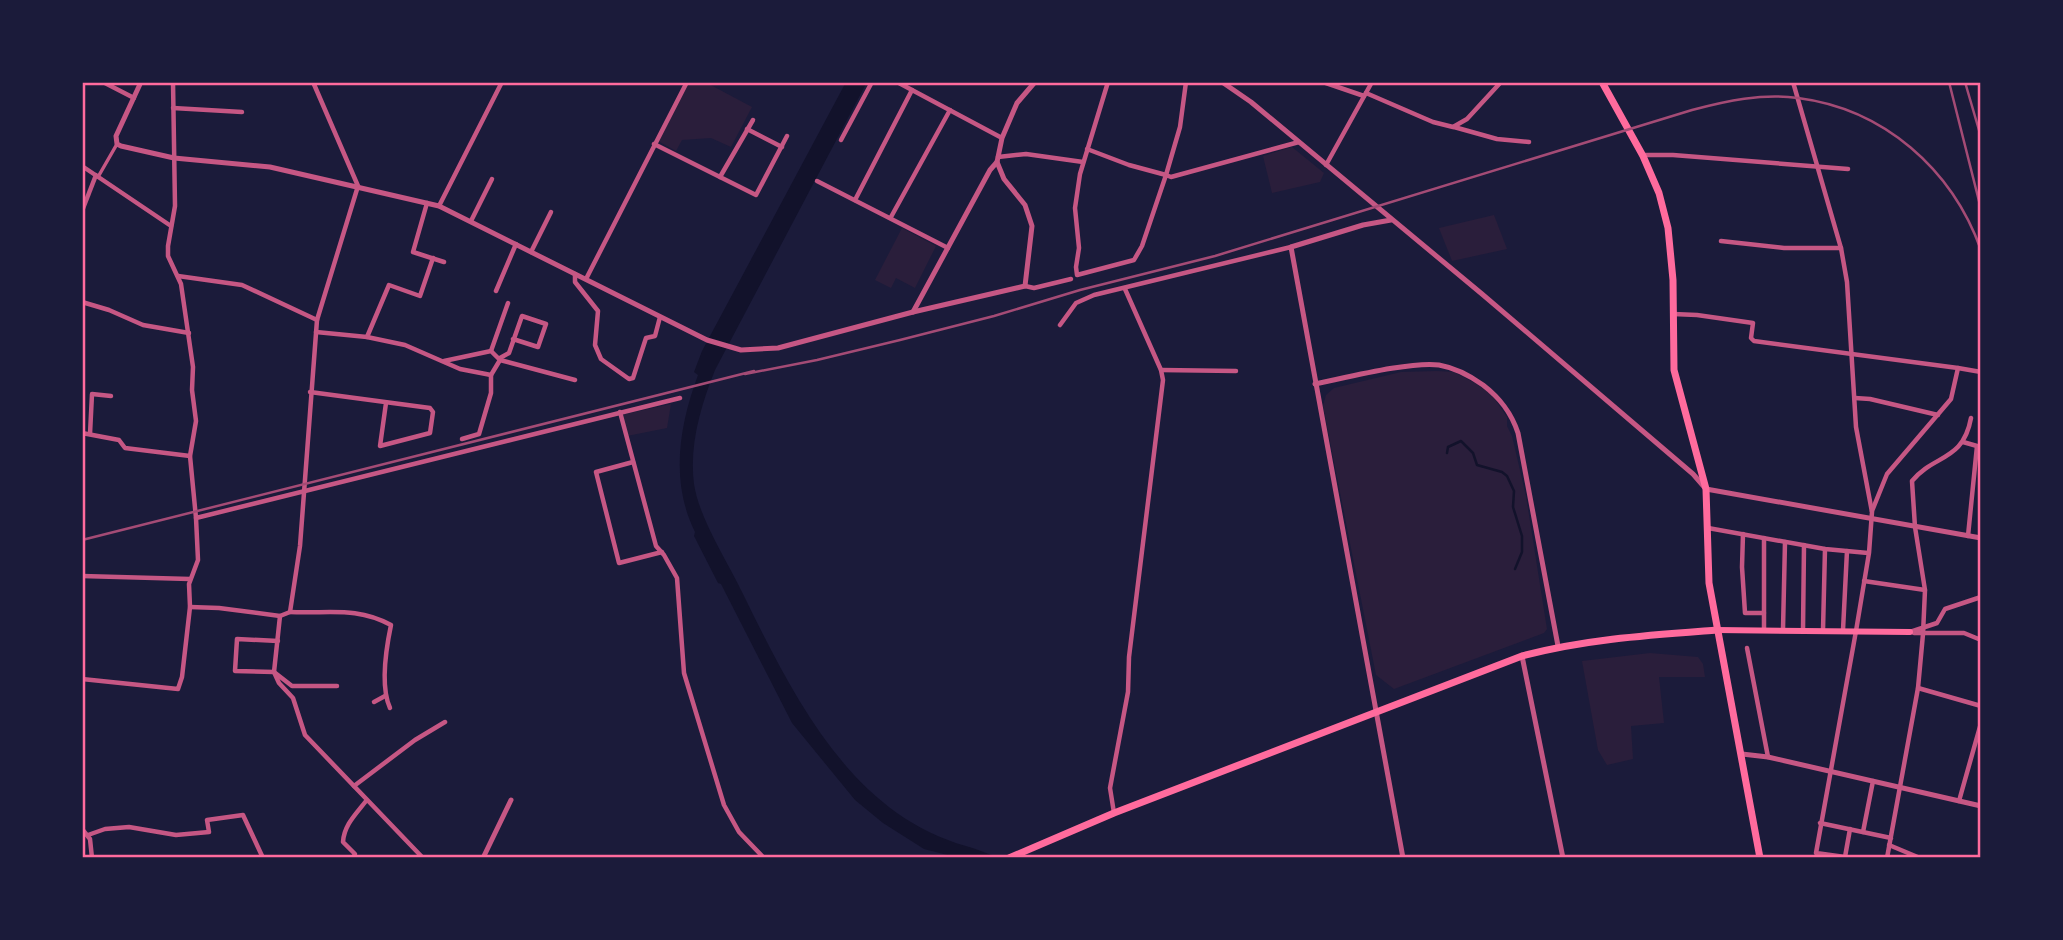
<svg xmlns="http://www.w3.org/2000/svg" width="2063" height="940" viewBox="0 0 2063 940" font-family="'Fira Sans Condensed',sans-serif">
  <rect width="100%" height="100%" fill="#1b1b3a"/>
  <g fill="#2a1e3b">
    <polygon points="689,82 705,82 752,107 731,147 711,138 682,140 676,151 658,141"/>
    <polygon points="1292,147 1324,173 1320,182 1272,193 1263,156"/>
    <polygon points="1494,215 1507,249 1452,261 1439,228"/>
    <polygon points="902,228 936,246 915,288 896,278 891,288 875,280"/>
    <polygon points="1437,371 1454,372 1475,383 1492,395 1507,417 1507,426 1512,436 1526,496 1547,629 1544,633 1394,689 1376,675 1323,406 1326,395 1334,388 1401,372"/>
    <polygon points="671,404 667,428 627,436 621,415"/>
    <polygon points="1650,653 1698,657 1703,664 1705,677 1659,677 1664,723 1631,726 1633,759 1607,765 1598,750 1582,661"/>
  </g>
  <path fill="#12122b" d="M846,82H867L715,370C701,405 689,445 694,484C699,518 726,559 741,590C791,691 848,813 966,846C978,849 989,855 1001,858H959L924,849L883,823L855,800L792,723L721,584L718,583L694,536L695,532C670,482 679,426 698,375L694,372L702,351Z"/>
  <g fill="none" stroke-linecap="round" stroke-linejoin="round">
    <polyline stroke="#12122b" stroke-width="2.5" points="1447,453 1448,447 1461,441 1473,453 1477,465 1502,472 1507,476 1514,491 1513,507 1522,536 1522,552 1515,569"/>
    <polyline stroke="#c65784" stroke-width="3.5" points="98,177 117,144"/>
    <g stroke="#c65784" stroke-width="4.5">
      <polyline points="103,82 134,98"/>
      <polyline points="897,82 1002,138"/>
      <polyline points="1108,82 1080,174 1075,208 1079,248 1076,267 1077,275 1134,260 1142,246 1166,175 1171,177 1299,142"/>
      <polyline points="1323,82 1364,96"/>
      <polyline points="1793,82 1841,248 1847,282 1856,427 1872,512 1869,553 1856,631 1816,853 1845,857 1850,829"/>
      <polyline points="1366,93 1433,122 1453,127 1467,119 1501,82"/>
      <polyline points="173,108 242,112"/>
      <polyline points="1454,127 1497,139 1529,142"/>
      <polyline points="747,129 782,147"/>
      <polyline points="841,140 872,82"/>
      <polyline points="654,144 756,195 787,136"/>
      <polyline points="1087,149 1129,165 1166,175 1180,127 1186,82"/>
      <polyline points="1644,155 1673,155 1848,169"/>
      <polyline points="998,157 1026,154 1083,162"/>
      <polyline points="1326,165 1372,82"/>
      <polyline points="82,166 171,226"/>
      <polyline points="720,177 753,120"/>
      <polyline points="817,181 948,248"/>
      <polyline points="855,200 912,90"/>
      <polyline points="427,203 413,252 444,262"/>
      <polyline points="439,206 502,82"/>
      <polyline points="82,211 96,175"/>
      <polyline points="891,217 950,110"/>
      <polyline points="471,221 492,179"/>
      <polyline points="1721,241 1784,248 1841,248"/>
      <polyline points="531,252 551,212"/>
      <polyline points="575,274 575,282 598,311 595,345 601,359 629,379 633,378 646,338 655,336 660,317"/>
      <polyline points="178,276 242,285 317,320"/>
      <polyline points="586,279 687,82"/>
      <polyline points="1025,286 1034,288 1071,279"/>
      <polyline points="496,291 516,244"/>
      <polyline points="82,302 109,310 143,325 189,333"/>
      <polyline points="1673,314 1697,315 1753,323 1751,338 1754,341 1958,368 1951,399 1887,474 1872,511"/>
      <polyline points="1060,325 1076,303 1094,295 1291,247"/>
      <polyline points="316,332 367,337 405,345 460,369 491,375 500,360 575,380"/>
      <polyline points="367,337 389,285 420,296 433,258"/>
      <polyline points="491,351 508,303"/>
      <polyline points="500,358 509,353 522,316 546,324 538,347 513,339"/>
      <polyline points="444,361 491,351 500,360"/>
      <polyline points="1958,368 1981,372"/>
      <polyline points="1161,370 1236,371"/>
      <polyline points="310,392 430,408 433,412 430,433 380,446 386,403"/>
      <polyline points="1855,398 1870,399 1938,415"/>
      <polyline points="620,412 656,546 664,555 677,578 684,673 724,805 739,832 764,858"/>
      <polyline points="82,433 119,440 125,448 190,456"/>
      <polyline points="90,434 92,394 111,396"/>
      <polyline points="462,439 479,434 491,393 491,375"/>
      <polyline points="1963,442 1977,446 1968,536"/>
      <polyline points="633,462 596,472 619,563 662,552"/>
      <polyline points="196,518 680,398"/>
      <polyline points="1708,528 1825,549 1868,553"/>
      <polyline points="1743,534 1742,567 1745,613 1764,613"/>
      <polyline points="82,576 190,579"/>
      <polyline points="1864,581 1925,590"/>
      <polyline points="190,607 219,608 280,616 290,612 300,546 317,320 358,186 313,82"/>
      <path d="M290,612C328,614 356,606 391,625C386,649 380,686 390,708"/>
      <polyline points="280,616 274,672 279,683 293,698 305,735 423,858"/>
      <polyline points="1764,629 1764,538"/>
      <polyline points="1783,629 1785,542"/>
      <polyline points="1803,630 1804,545"/>
      <polyline points="1823,630 1825,549"/>
      <polyline points="1843,630 1847,551"/>
      <polyline points="1910,632 1937,623 1945,609 1981,597"/>
      <polyline points="1914,633 1964,633 1981,640"/>
      <polyline points="278,641 237,639 235,671 274,672 292,686 337,686"/>
      <polyline points="1747,648 1768,757"/>
      <polyline points="82,679 178,689 182,677 190,607 189,584 198,560 196,518 190,456 196,421 192,390 193,367 181,284 168,256 168,246 175,206 173,82"/>
      <polyline points="1918,688 1981,706"/>
      <polyline points="374,702 385,696"/>
      <polyline points="354,786 415,740 445,722"/>
      <polyline points="1959,801 1981,723"/>
      <polyline points="1114,813 1110,788 1128,692 1129,657 1163,380 1161,370 1125,289"/>
      <polyline points="1820,823 1891,838"/>
      <polyline points="82,829 90,839 92,858"/>
      <polyline points="1863,832 1873,781"/>
      <polyline points="88,835 105,829 129,827 176,835 209,832 207,820 243,815 263,858"/>
      <polyline points="1889,845 1920,858"/>
      <path d="M353,858L355,854L343,842C344,825 356,814 366,801"/>
      <path d="M1887,858L1918,688L1923,634L1925,590L1915,527L1912,481C1934,454 1963,462 1971,418"/>
    </g>
    <g stroke="#c65784" stroke-width="5">
      <polyline points="141,82 116,136 117,144 121,146 174,158 270,167 439,206 707,340 741,350 778,348 913,312 1025,286 1032,226 1025,205 1004,179 997,162 1002,138 1017,103 1035,82"/>
      <polyline points="1222,82 1251,102 1482,294 1693,474 1706,489 1981,538"/>
      <polyline points="1391,220 1363,225 1291,247 1403,858"/>
      <polyline points="913,312 990,170 997,162"/>
      <path d="M1315,384C1345,378 1412,361 1439,365C1456,368 1469,375 1483,385C1500,398 1511,412 1518,433L1558,646"/>
      <polyline points="1522,656 1563,858"/>
      <polyline points="1742,754 1768,757 1981,806"/>
      <polyline points="483,858 511,800"/>
    </g>
    <polyline stroke="#ff6b9d" stroke-width="6" points="1717,630 1910,632"/>
    <path stroke="#ff6b9d" stroke-width="7" d="M1009,858L1114,813L1522,656C1586,639 1651,635 1717,630"/>
    <polyline stroke="#ff6b9d" stroke-width="7" points="1602,82 1643,156 1659,193 1668,228 1673,280 1674,370 1706,489 1709,583 1760,858"/>
    <g stroke="#a44b75" stroke-width="2.5">
      <polyline points="1949,82 1981,209"/>
      <polyline points="1965,82 1981,137"/>
      <path d="M745,374L817,360L900,340L994,316L1080,290L1215,256L1692,110C1726,101 1762,93 1798,98C1884,109 1952,169 1981,250"/>
      <polyline points="82,540 754,371"/>
    </g>
  </g>
  <rect width="2063" height="940" fill="none" stroke="#1b1b3a" stroke-width="168"/>
  <rect x="84" y="84" width="1895" height="772" fill="none" stroke="#ff6b9d" stroke-width="2.5"/>
</svg>
